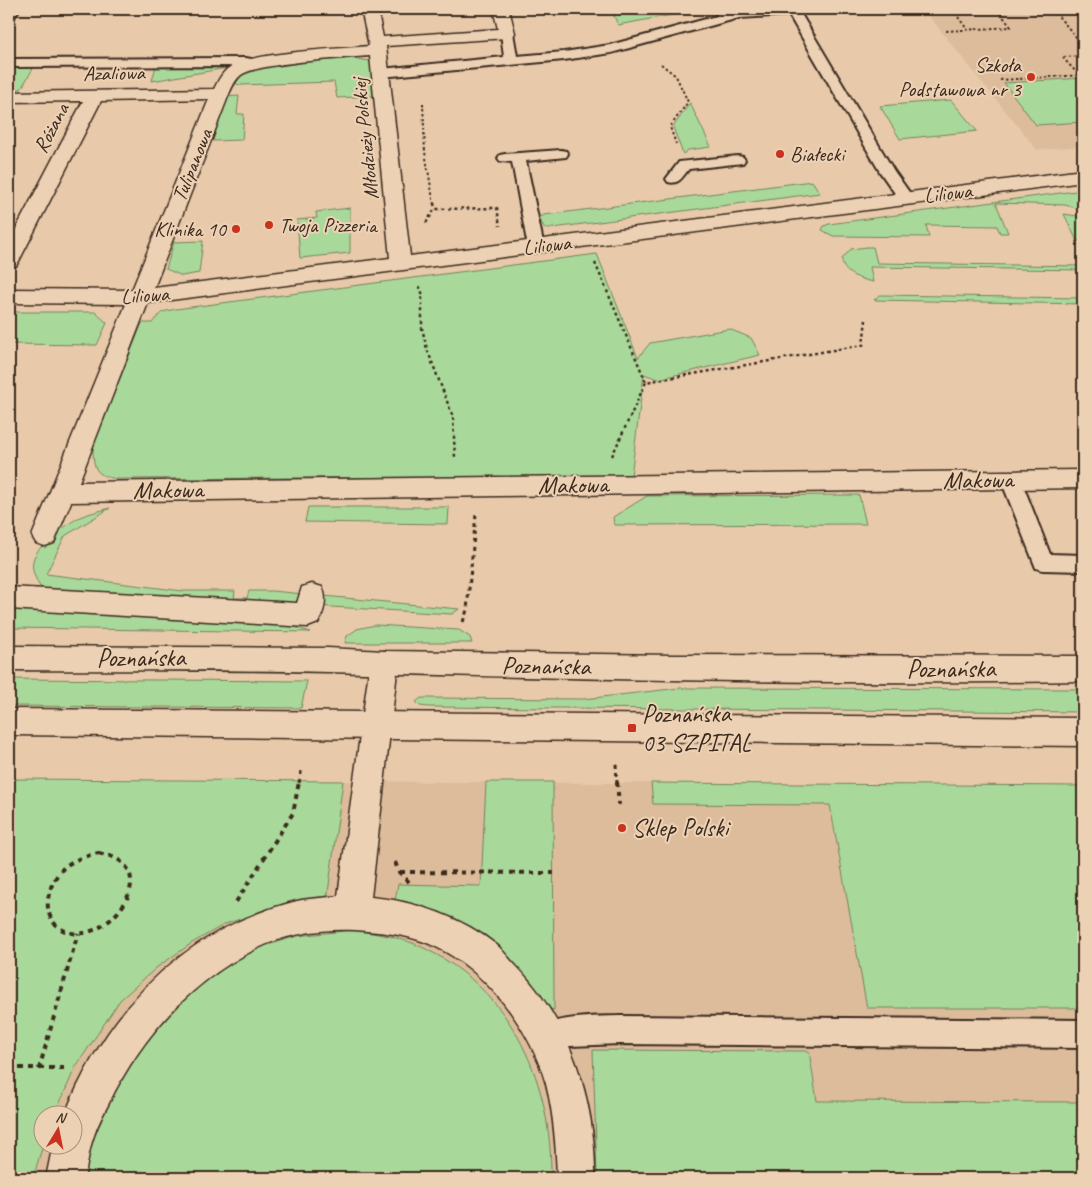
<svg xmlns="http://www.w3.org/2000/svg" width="1092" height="1187" viewBox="0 0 1092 1187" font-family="Caveat,sans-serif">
  <rect width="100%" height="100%" fill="#e8caab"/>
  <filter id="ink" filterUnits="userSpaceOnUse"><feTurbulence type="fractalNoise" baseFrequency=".02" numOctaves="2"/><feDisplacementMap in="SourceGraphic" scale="10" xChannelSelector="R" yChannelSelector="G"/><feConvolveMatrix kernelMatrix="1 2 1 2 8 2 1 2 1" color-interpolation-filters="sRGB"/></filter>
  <g filter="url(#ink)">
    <g fill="#ddbc9b" fill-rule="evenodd">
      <polygon points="923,9 1083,9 1083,146 1037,150"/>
      <path d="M9,779L1083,786V1178H9ZM42,1114H72V1144H42Z"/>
    </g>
    <g fill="#a9d99a" stroke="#72825c">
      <polygon points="611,9 704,9 618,25"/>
      <path d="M351,58L370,61L374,96L337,98L334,82L239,85L235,83L233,79C249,62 326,60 351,58Z"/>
      <polygon points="241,64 238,66 152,81 156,66 34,67 21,89 9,90 9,66"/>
      <polygon points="1083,78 1083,122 1036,125 1004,83"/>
      <polygon points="239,96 237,114 244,114 242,140 213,141 226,97"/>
      <polygon points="951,100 977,131 900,139 880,106"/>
      <polygon points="690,103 711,147 688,150 683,154 673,127"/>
      <polygon points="812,181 820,193 545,229 539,218 544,215"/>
      <polygon points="1083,190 1083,210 1065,205 996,203 1008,233 1000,233 997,226 926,225 929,237 833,236 822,230 824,226 829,224"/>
      <polygon points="350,208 350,253 300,258 297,220 317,218 316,212"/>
      <polygon points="1064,214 1077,216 1083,221 1083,240 1077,241"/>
      <polygon points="203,241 199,273 182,276 166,269 174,242"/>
      <path d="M867,247H873L877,263L1083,266V270L870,267L873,282C860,279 842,274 842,259L851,249Z"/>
      <path d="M597,254L638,358L650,343L729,329L751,338L760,355L658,379L644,374L631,476L118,479C95,476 93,469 93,446L142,323H152L162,312L176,309Z"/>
      <polygon points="880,295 1083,298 1083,304 874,300"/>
      <polygon points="15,312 95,312 107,323 97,345 9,344 9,315"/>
      <polygon points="859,495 866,524 614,525 613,517 647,496"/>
      <polygon points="308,507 449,507 448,524 305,522"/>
      <path d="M110,508L65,536L46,574L183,591H235L234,598H247L249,591H272L459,609L452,614L57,591L40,587C36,579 31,571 33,561C36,545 66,525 80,517C89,513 100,511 110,508Z"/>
      <polygon points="9,607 277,621 310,632 9,628"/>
      <polygon points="375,625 459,630 470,637 472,643 345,643 347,636 357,629"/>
      <polygon points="9,679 307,681 301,708 9,706"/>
      <polygon points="680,688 1083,689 1083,712 428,707 420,706 416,702 421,698 584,699"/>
      <polygon points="9,779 343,781 327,900 268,910 225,924 192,943 156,968 120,1000 75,1068 55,1114 42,1114 43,1145 33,1178 9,1178"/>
      <polygon points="486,782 553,782 554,1010 545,1008 395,901 398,884 481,886"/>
      <polygon points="651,783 1083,786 1083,1008 867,1008 830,805 653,804"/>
      <path d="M353,930C378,934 403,937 426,949C514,993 552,1083 551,1178H81L87,1152L102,1111L145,1038L201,982L232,962L264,946L297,936Z"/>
      <polygon points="593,1050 809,1051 817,1101 1083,1102 1083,1178 597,1178"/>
    </g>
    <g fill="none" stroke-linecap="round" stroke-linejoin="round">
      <defs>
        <g id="lane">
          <polygon points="715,9 727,9 728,13 738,10 798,9 894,171 914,199 911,202 901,202 880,172 789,15 739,18 611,53 564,60 381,77 374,73 381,69 504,57 501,33 507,29 513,33 517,56 564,52 610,45 717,16"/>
          <polygon points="246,58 251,59 255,66 253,69 243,69 241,66 9,67 9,59"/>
          <polygon points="561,150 566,151 568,154 566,157 526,161 544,247 542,250 530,250 528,247 512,162 500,161 498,158 500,155 505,154"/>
          <path d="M738,156L743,157L745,160L743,163L689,169C682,177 679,185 668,182L666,179L679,162Z"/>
          <polygon points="1011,473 1018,475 1021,480 1050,554 1083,555 1083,571 1043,570 1036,568 1001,480 1004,475"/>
          <path d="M620,1016L1083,1020V1048L620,1044L570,1046L547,1051L537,1047L533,1037L537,1027C564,1016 592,1017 620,1016Z"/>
        </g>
        <g id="street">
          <polygon points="9,9 20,9 15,17 9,19"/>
          <path d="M361,9H377L383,37L498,29L493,9H509L515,33L513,36L507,38L386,46L410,256L1083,170V182L148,303L79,482L1083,470V488L71,502L54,543L45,546L36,543L32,536L126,304L9,303V289L132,290L209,99L101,101L19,261L16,266L9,268V242L83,101L9,102V92L214,89C218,81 222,72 230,67C253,52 339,49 369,46ZM370,56L390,258L154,288L229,94C232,87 235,80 241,75C258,63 345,58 370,56Z"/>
          <path d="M312,584L322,587C328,599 324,612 318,623L308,627L9,609V587L297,603L302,587Z"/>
          <path d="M384,651L394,654L398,663L371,897C416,901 463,918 498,946C504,952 510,960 516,966C570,1022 596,1101 595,1178H557C556,1146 554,1115 546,1084C530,1028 487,971 434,946C413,936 390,933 367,931C331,927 289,932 256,949C191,981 141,1037 109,1103C102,1116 95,1130 91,1145C88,1156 87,1167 84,1178H46L53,1144H72V1114H65C109,1008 182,930 297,901C310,898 325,898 338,896L370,663L374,654Z"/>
        </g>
        <g id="secondary">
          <path d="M9,646L328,648L384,651L674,655L1083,656V681C831,685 579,679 328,672C221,669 115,671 9,670Z"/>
          <polygon points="9,709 1083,718 1083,746 9,735"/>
        </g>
      </defs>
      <use href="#lane" stroke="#3b2a1e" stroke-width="4"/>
      <use href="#street" stroke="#3b2a1e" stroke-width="3"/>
      <use href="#secondary" stroke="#3b2a1e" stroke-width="3"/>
      <g stroke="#3b2a1e" stroke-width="2" stroke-dasharray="2.5 2.5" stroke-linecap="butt">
        <polyline points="952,9 967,29"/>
        <polyline points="1052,9 1083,45"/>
        <polyline points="946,31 1011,27 997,9"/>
        <polyline points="661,64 676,76 688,102 670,127 676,144"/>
        <polyline points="1078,74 1062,57 1083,56"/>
        <polyline points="1000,80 1083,75"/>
        <polyline points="423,103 425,152 434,205"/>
      </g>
      <g stroke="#3b2a1e" stroke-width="2.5" stroke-dasharray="3 3" stroke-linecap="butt">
        <polyline points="434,203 435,209"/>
        <polyline points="426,223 435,209 497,208 500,226"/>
        <polyline points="595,263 646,382 863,345 866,320"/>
        <polyline points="419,286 422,291 422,328 427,349 453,417 455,458"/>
        <polyline points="612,456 646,382"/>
      </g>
      <g stroke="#3b2a1e" stroke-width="3" stroke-dasharray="4 4" stroke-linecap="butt">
        <polyline points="463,622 467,610 476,514"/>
        <polyline points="616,764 617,783"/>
        <polyline points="299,783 302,768"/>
      </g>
      <g stroke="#3b2a1e" stroke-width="4" stroke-dasharray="5 5" stroke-linecap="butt">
        <polyline points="617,782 619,805"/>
        <path d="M99,853C105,855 112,856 117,859C160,883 94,957 57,926C39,910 50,878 67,865C76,859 88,855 99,853Z"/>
        <polyline points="395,862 399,872 410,883"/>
        <polyline points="400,872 554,873"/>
        <polyline points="236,902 293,813 299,782"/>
        <polyline points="9,1068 65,1068"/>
        <polyline points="39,1069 78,933"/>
      </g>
      <use href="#lane" fill="#edd1b4" fill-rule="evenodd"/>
      <use href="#street" fill="#edd1b4" fill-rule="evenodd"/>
      <use href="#secondary" fill="#edd1b4" fill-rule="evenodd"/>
    </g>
  </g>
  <g fill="#c8321e" stroke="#edd1b4" stroke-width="2">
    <circle cx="1031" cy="77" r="5"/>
    <circle cx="780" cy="154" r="5"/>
    <circle cx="269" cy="225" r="5"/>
    <circle cx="236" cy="229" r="5"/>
    <rect x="627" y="723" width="10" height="10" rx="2.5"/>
    <circle cx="622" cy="828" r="5"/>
  </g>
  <g text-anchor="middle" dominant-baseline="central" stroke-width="4" stroke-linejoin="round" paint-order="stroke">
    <g font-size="21" fill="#3b2a1e" stroke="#edd1b4" text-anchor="end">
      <text x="1021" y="65">Szkoła<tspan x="1021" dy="24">Podstawowa nr 3</tspan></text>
      <text x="790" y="154" text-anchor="start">Białecki</text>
      <text x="279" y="225" text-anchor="start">Twoja Pizzeria</text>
      <text x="226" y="229">Klinika 10</text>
    </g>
    <g font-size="21" fill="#3b2a1e" stroke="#edd1b4">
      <text transform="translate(114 73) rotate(-1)">Azaliowa</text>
      <text transform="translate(51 128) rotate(-62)">Różana</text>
      <text transform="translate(365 139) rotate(-96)">Młodzieży Polskiej</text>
      <text transform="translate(192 165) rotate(-68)">Tulipanowa</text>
      <text transform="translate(948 193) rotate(-7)">Liliowa</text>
      <text transform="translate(547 245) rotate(-7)">Liliowa</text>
      <text transform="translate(145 295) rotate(-4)">Liliowa</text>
    </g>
    <g font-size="25" fill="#3b2a1e" stroke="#edd1b4">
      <text transform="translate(978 480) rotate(-1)">Makowa</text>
      <text transform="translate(573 485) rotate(-1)">Makowa</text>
      <text transform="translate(168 490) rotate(-1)">Makowa</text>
      <text x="141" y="658">Poznańska</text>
      <text transform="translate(546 666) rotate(1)">Poznańska</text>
      <text x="951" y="669">Poznańska</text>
    </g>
    <g font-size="25" fill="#3b2a1e" stroke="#edd1b4" text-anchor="start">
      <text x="642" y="714">Poznańska<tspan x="642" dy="29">03 SZPITAL</tspan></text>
      <text x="632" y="828">Sklep Polski</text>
    </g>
  </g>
  <rect width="1092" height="1187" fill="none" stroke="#edd1b4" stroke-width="30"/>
  <rect x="15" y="15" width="1062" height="1157" fill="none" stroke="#3b2a1e" stroke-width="2" filter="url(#ink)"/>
  <g transform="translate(58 1130) rotate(10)"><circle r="24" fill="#edd1b4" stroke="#a68e78"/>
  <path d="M0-4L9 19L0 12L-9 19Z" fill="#c8321e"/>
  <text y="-8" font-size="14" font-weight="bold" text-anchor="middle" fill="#3b2a1e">N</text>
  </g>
</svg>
